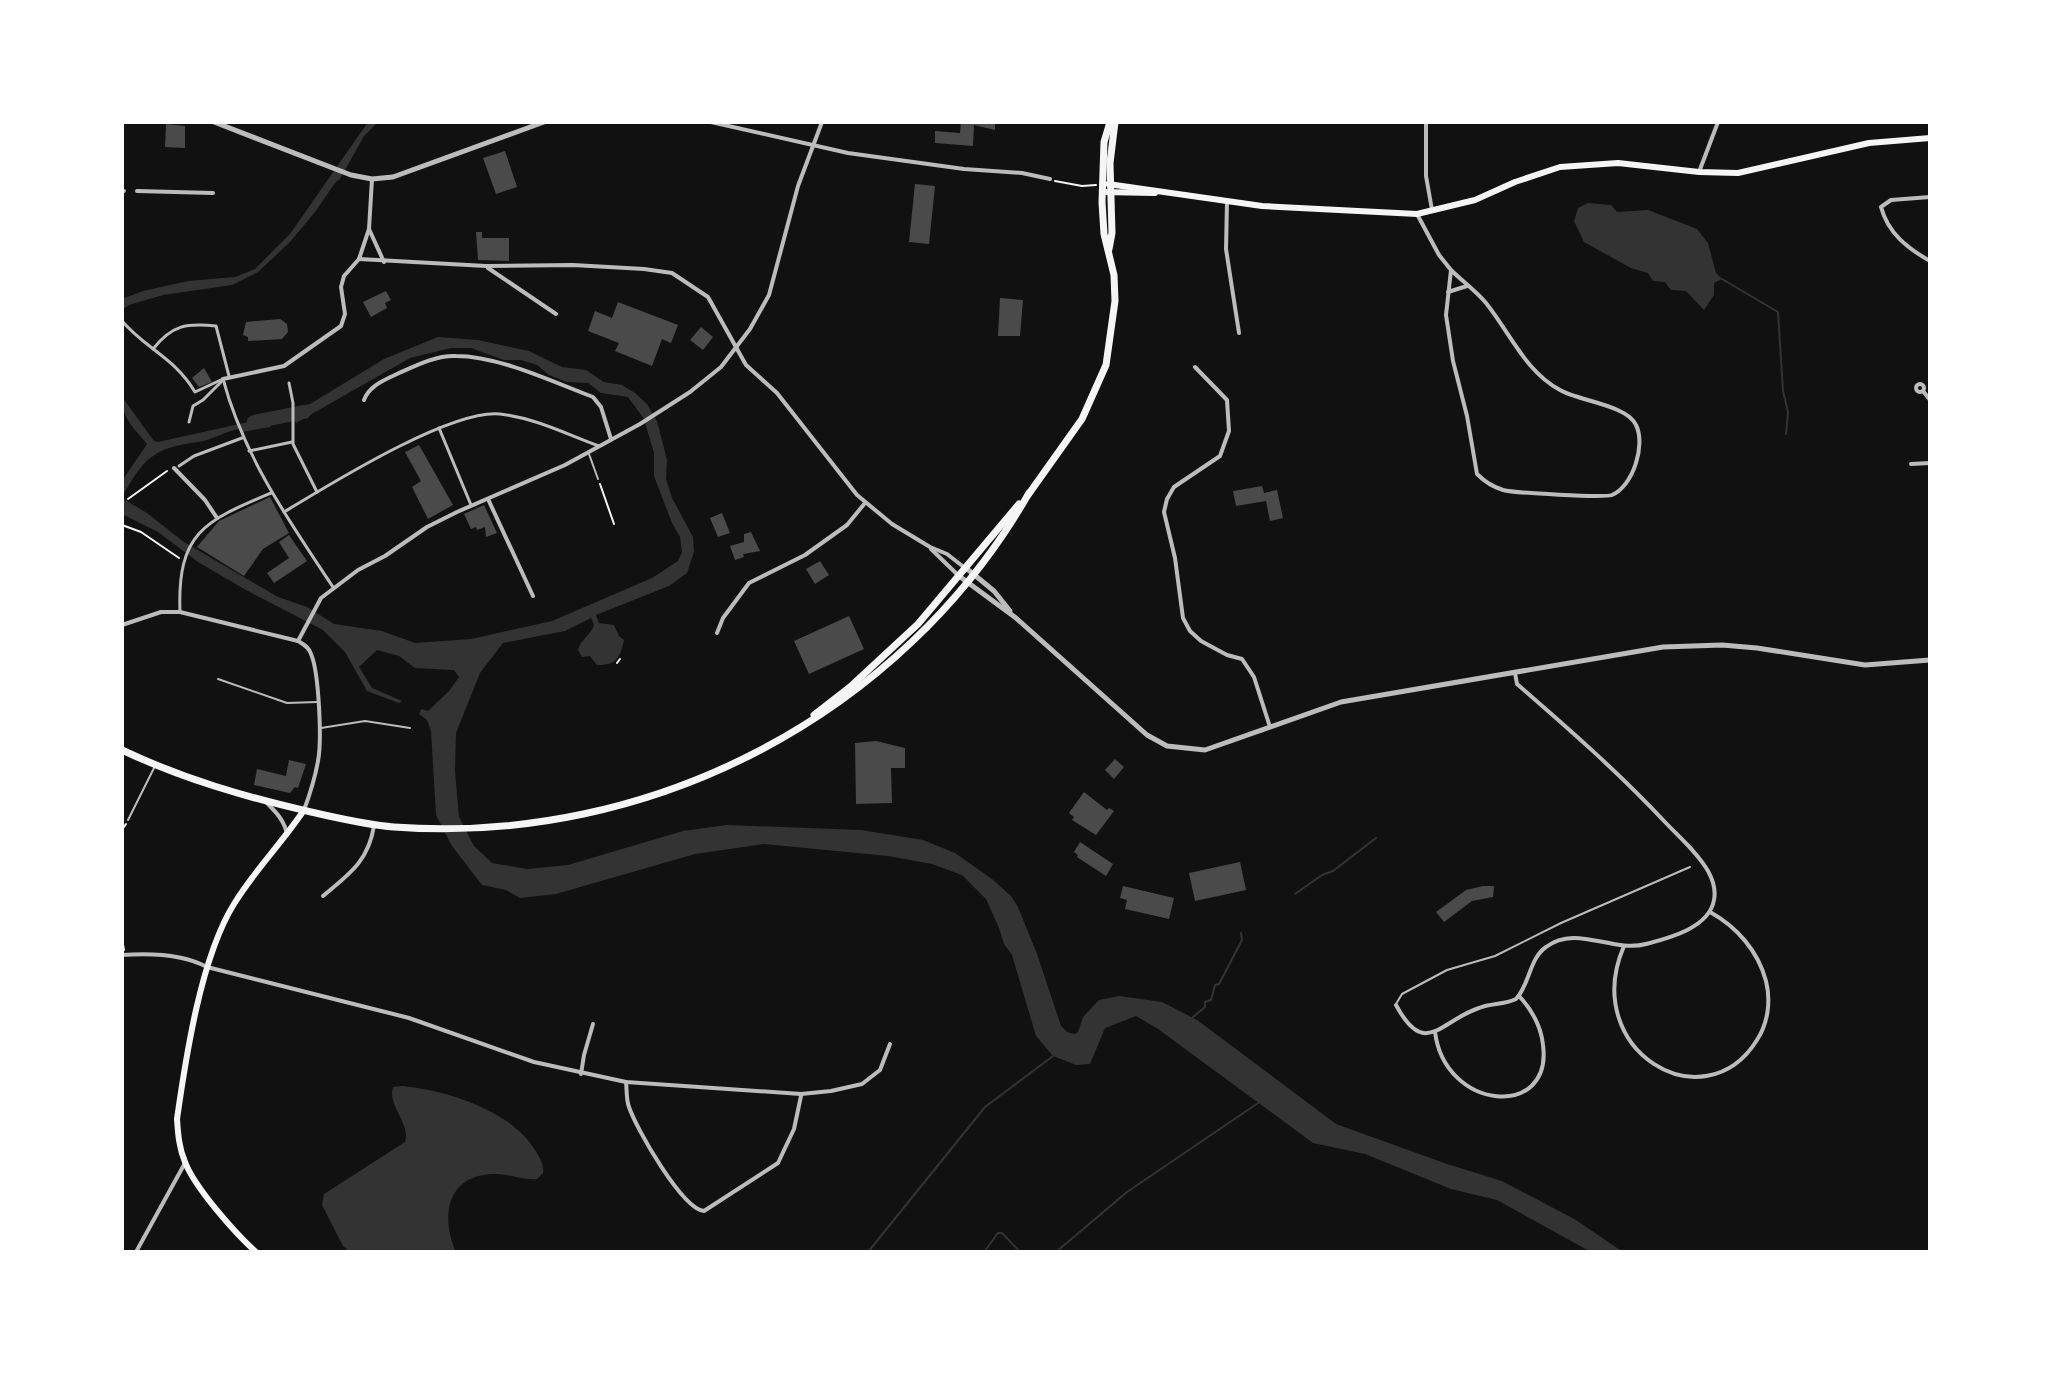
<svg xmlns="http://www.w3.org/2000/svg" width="2052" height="1374" viewBox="0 0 2052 1374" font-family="Arial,sans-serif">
  <rect width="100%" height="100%" fill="#111"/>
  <g fill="#333">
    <polygon points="368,122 378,122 364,136 340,179 335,183 315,212 290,242 258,272 232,285 163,295 129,305 122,310 122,299 143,291 188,281 235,277 255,269 290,234"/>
    <polygon points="1588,203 1611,205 1617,212 1648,210 1697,229 1708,243 1716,273 1722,279 1714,283 1714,295 1704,310 1686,291 1671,290 1665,282 1653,281 1648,273 1631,268 1584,242 1574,221 1578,208"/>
    <path d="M438,337L478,340L529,351L562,367L586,370L604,382L622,385L635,393L647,404L657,421L667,460L666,479L672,498L693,537L694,552L687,573L669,586L596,615L599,623L614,625L619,636L624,640C620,659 616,665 597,665L590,656L582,657L578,650C580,640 591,635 594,625L591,618L565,631L503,643L480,673L456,733L455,771L459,817L474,846L492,863L528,869L568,865L683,831L727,825L861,830L923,840L955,853L992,879L1011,896L1018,907L1037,954L1061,1026L1067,1032L1074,1034L1078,1032L1083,1017L1099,1000L1119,996L1162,1002L1197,1020L1336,1124L1447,1164L1502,1181L1576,1220L1623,1252H1591L1497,1200L1451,1189L1365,1154L1313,1143L1158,1029L1136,1016L1105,1028L1090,1064L1076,1065L1053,1056L1036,1036L1012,955L1004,944L999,928L986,899L962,875L932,864L888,856L764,844L695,854L556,894L520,898L506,890L482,885L452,846L436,815L431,731L427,720L419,714L421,709L428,711L449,691L459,677L454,670L415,668L399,656L377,650L359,667L372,688L402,701L399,703L367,691L345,652L323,630L246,590L198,562L158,532L122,514V498L147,513L184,542L278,597L307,607L334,624L382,631L415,643L471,639L552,621L652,578L678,561L682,552L680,537L672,523L654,476V453L644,419L628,397L601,393L588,383L567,382L549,375L537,365L521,360H504L471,348H451L410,358L296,423L292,418L285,419V414L288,413L290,408L310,404L384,359Z"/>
    <path d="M122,397L154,441L158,442L271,417L270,427L242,432L241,429C226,430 213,440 198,442C153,448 144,458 122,497V481L147,444C134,428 122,419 122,397Z"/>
    <path d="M402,1086C446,1090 512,1111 535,1150C540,1158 544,1164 543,1173L537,1179C522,1181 508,1173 493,1174C447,1175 440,1217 456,1252H350L343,1246L322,1205L324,1194L405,1142C411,1123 387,1106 393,1087Z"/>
  </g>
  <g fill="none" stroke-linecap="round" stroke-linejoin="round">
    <g stroke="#333" stroke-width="2">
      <polyline points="1722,279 1778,312 1783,391 1788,412 1786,434"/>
      <polyline points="1295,894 1322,875 1333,871 1376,838"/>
      <polyline points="1192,1018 1205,1007 1205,1002 1211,1000 1215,985 1219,984 1242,940 1241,933"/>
      <polyline points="868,1252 985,1107 1053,1056"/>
      <polyline points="984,1252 998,1233 1002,1233 1020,1252"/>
      <polyline points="1056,1252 1127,1192 1261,1101"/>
    </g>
    <polyline stroke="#333" stroke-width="14" points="254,422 304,412"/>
  </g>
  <g fill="#4a4a4a">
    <polygon points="961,122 995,122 995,130 974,125 973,146 935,143 935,131 960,133"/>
    <polygon points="166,124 185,126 185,148 165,147"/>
    <polygon points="505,151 517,187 496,194 483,158"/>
    <polygon points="915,184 935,186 929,244 909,242"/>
    <polygon points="476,232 482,232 482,238 509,238 509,261 478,260"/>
    <polygon points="386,291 391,300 385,303 387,308 371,317 363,302"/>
    <polygon points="1000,298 1023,300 1020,336 998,336"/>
    <polygon points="618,302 678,325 671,343 662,339 652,366 615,351 619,343 588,331 595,311 612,318"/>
    <polygon points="280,319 287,324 288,332 282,339 248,341 248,337 243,335 246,322"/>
    <polygon points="701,327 713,337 703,350 690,340"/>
    <polygon points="204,368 212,382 199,387 192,378"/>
    <polygon points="419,445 453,505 428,519 412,487 421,481 405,452"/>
    <polygon points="1262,486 1264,493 1277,490 1283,518 1270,521 1266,501 1236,506 1233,491"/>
    <polygon points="270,497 289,533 263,549 244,576 197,547 219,521"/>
    <polygon points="484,505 497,533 486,537 485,527 477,530 476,527 471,529 464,514"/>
    <polygon points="722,513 730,533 718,537 710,518"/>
    <polygon points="751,532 760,551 743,554 744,557 735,560 730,546 744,542 744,534"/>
    <polygon points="289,535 307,561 274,583 267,573 289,558 279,542"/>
    <polygon points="820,561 829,575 815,584 806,569"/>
    <polygon points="849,616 864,649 809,674 794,641"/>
    <polygon points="876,741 905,748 905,768 891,768 892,803 856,804 855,743"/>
    <polygon points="1115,759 1124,767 1114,779 1105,770"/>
    <polygon points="289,760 306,764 298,788 295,787 290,793 254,785 257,769 286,776"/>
    <polygon points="1084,792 1107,810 1109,808 1114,811 1096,835 1072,820 1074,817 1069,813"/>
    <polygon points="1080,842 1113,864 1106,876 1077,857 1078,855 1074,852"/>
    <polygon points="1240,862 1246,890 1195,901 1189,873"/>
    <polygon points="1123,886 1174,898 1169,919 1125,909 1127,900 1120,898"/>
    <polygon points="1483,886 1494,886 1493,897 1472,901 1444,922 1436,912 1466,890"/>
  </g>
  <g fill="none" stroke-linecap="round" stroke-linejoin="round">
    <g stroke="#f5f5f5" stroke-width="2">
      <polyline points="1055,181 1082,186 1096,185"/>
      <polyline points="600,484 614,524"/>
      <polyline points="128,499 167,471"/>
      <polyline points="122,525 141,532 179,558"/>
      <polyline points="617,663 620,659"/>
      <polyline points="122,830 126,824"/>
      <polyline points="122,939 124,950"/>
    </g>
    <g stroke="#bcbcbc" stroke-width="2">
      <polyline points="589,454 598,479"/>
      <polyline points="218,679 287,703 317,702"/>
      <polyline points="321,728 365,721 410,728"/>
      <polyline points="128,820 155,766"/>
      <polyline points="1396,1004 1402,994 1447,970 1495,956 1561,923 1690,867"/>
    </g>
    <g stroke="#bcbcbc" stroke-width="3">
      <path d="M122,321C147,350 174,357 195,392L223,379"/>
      <path d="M153,349C172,325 186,323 216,326L229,376"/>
      <path d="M223,379C244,457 289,521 333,587"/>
      <polyline points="289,383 293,403 293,444 317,492"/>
      <polyline points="189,422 193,406 203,400 221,382"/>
      <polyline points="439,428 471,505"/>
      <polyline points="249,451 292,442"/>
      <polyline points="179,466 194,456 242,438"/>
      <path d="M284,512C329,485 450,409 500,414C535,418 566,434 599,446"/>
      <path d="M180,612C177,532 205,521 271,493"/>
    </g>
    <g stroke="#bcbcbc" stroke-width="4">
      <polyline points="711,122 848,153 964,169 1022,173 1050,179"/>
      <polyline points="1426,122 1426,176 1432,210"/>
      <polyline points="1699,172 1718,122"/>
      <polyline points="122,191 124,191"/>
      <polyline points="137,191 213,193"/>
      <path d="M1930,197L1891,200L1881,207C1888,233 1907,248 1930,261"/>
      <polyline points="1227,202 1226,249 1239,333"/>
      <path d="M1417,214L1439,255L1451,270L1446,315L1453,361L1467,416L1477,474C1484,481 1493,487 1503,490C1514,493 1604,498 1612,495C1633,486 1646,445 1636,425C1627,405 1579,401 1560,390C1525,371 1510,333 1486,303C1476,291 1462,281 1451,270"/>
      <polyline points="369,229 384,262"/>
      <polyline points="359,259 486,266 573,265 644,269 672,273 708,297 746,365 777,393 857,495 892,524 930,547 947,554 965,568"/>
      <polyline points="488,268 556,314"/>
      <polyline points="1448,292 1467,286"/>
      <polyline points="1195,367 1227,400 1229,431 1220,456 1174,487 1167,499 1164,512 1175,558 1183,618 1190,631 1201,641 1227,655 1242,659 1254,677 1270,727"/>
      <polyline points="223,379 284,366 341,326 345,314 341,287 344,276 359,259 369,229 372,179"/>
      <circle cx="1920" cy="388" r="4"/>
      <polyline points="1923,391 1930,400"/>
      <path d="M364,400C369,386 384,380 397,374C415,366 436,355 456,356C499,356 553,382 593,397L601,407L611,439"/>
      <polyline points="1911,464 1930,463"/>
      <polyline points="174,468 205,500 217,518"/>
      <polyline points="488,499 533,596"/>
      <polyline points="931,549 959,576"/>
      <path d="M122,625L161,612H180L298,641C303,644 309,647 311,654C319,672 322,741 318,761C315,778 310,794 304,810"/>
      <polyline points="717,633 723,618 749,583 805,555 847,525 865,503"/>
      <polyline points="298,641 321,598 358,570 385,556 427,527 457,512 565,465 640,424 690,392 721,367 750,329 769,295 798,186 822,122"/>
      <path d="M266,802C276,812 285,821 287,835"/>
      <path d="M323,896C349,874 368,862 374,826"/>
      <path d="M1624,946C1579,1050 1704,1125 1757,1040C1768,1023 1771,1001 1766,981C1758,951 1737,927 1710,912"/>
      <path d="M122,955C149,953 183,954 207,967L409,1018L534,1062L626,1082L801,1094L831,1091L862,1084L880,1070L890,1044"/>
      <path d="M1396,1005C1425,1059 1440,1021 1479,1008C1491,1003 1504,1005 1516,999C1530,984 1529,959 1546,947C1576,924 1612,953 1646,944C1669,938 1709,928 1714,900C1716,890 1713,880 1708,871C1697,852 1679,837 1664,821C1618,772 1568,728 1517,684L1515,673"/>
      <path d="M1435,1032C1445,1111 1553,1120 1543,1045C1541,1025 1532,1010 1519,996"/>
      <polyline points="581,1074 584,1055 593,1024"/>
      <path d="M626,1082C627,1090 626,1099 629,1107C636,1128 682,1209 704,1211L778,1163L794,1129L801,1096"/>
      <polyline points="136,1252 185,1163"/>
    </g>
    <g stroke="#bcbcbc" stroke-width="5">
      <polyline points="122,122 123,122"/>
      <polyline points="214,122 351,175 372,179 393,177 544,122"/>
      <polyline points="966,568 994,591 1010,611"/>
      <polyline points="959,576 1016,618 1147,735 1167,746 1205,750 1341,702 1663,647 1722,645 1757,648 1865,665 1930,660"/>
    </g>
    <g stroke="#f5f5f5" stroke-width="6">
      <polyline points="1108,184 1262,206 1417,214 1475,200 1515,182 1560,167 1618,163 1699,172 1738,173 1869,143 1930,138"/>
      <polyline points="1102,192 1155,193"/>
      <path d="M256,1252C235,1233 195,1188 185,1162C179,1148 178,1134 177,1119C186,1056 201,957 234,904C254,871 282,843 304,810"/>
    </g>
    <g stroke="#f5f5f5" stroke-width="7">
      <polyline points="1109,249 1112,233 1110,163 1115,122"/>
      <polyline points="1028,495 1082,419 1106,365 1115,301 1114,275 1104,234 1102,202 1104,142 1110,122"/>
      <polyline points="814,715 850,687 918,624 1019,504"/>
      <path d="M122,750C183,779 246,797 311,812C338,818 367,825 394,827C650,846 902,715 1029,493"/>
    </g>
  </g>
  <rect width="2052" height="1374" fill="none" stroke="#ffffff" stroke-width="248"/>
</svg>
